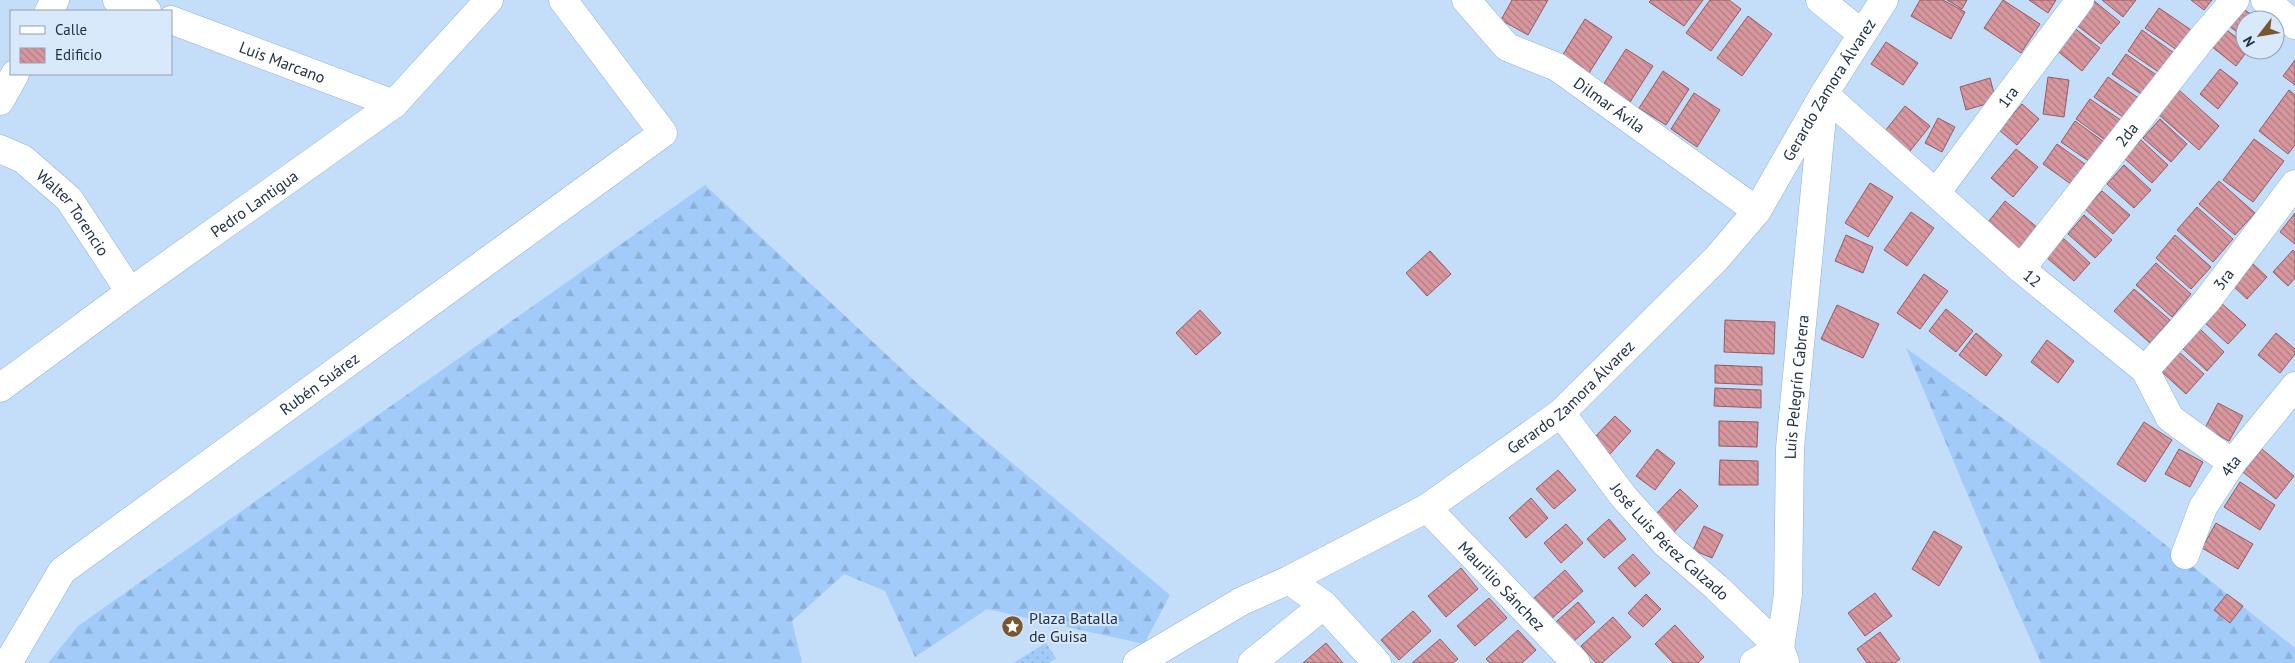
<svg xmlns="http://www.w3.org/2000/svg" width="2295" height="663" viewBox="0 0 2295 663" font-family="'PT Sans',sans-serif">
  <defs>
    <pattern id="grass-dots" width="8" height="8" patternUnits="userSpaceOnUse" patternTransform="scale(1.25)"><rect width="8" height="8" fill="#a2cbf9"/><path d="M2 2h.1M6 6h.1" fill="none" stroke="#8bafd7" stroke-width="1.8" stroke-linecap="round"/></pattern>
    <pattern id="forest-firs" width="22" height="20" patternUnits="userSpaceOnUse" patternTransform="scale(1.25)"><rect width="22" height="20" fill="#a2cbf9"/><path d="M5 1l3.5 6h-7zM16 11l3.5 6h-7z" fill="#8bafd7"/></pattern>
    <pattern id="building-back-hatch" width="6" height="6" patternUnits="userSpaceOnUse" patternTransform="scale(1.25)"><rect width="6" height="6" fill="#d8979e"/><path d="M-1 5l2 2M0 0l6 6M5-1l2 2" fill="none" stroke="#af7c82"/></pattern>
  </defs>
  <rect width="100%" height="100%" fill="#c4ddf9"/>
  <polygon fill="url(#grass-dots)" points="1046,643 1056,658 1049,663 1013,663"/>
  <g fill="url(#forest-firs)">
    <polygon points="705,185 920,386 1170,595 1144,644 987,609 915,657 885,591 844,574 792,621 802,663 48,663 78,626"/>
    <polygon points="1906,348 2049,452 2295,648 2295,663 2041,663 1988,543"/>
  </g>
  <g fill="url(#building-back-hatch)" stroke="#965a62">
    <polygon points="1512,0 1548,0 1528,35 1501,20"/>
    <polygon points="1651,0 1703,0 1684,26 1649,2"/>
    <polygon points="1710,0 1729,0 1741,9 1711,51 1686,33"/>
    <polygon points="1920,0 1943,0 1965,12 1951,39 1911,16"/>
    <polygon points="1947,0 1967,0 1962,9"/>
    <polygon points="2003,0 2040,24 2021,53 1984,28"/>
    <polygon points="2029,0 2056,0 2048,13"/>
    <polygon points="2093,0 2120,22 2101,44 2074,23"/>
    <polygon points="2102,0 2136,0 2123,17"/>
    <polygon points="2191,0 2212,0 2204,10"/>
    <polygon points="2159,8 2191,30 2177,50 2145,28"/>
    <polygon points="2242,8 2259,20 2245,20 2245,38 2229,26"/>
    <polygon points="1748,16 1772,34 1742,76 1717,58"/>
    <polygon points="1585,19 1612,37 1589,73 1562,56"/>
    <polygon points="2073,27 2100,48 2082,71 2055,49"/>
    <polygon points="2224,28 2245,44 2245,50 2248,50 2236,66 2211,46"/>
    <polygon points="2142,30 2174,53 2160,73 2128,51"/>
    <polygon points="1886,42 1918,63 1903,85 1871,64"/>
    <polygon points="1626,49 1653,66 1630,102 1603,85"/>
    <polygon points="2126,54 2158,76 2144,96 2112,74"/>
    <polygon points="2295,60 2295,85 2283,76"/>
    <polygon points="2220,69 2238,83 2218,109 2200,94"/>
    <polygon points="1663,71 1689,89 1666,125 1639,108"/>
    <polygon points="2048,77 2069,80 2064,117 2043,114"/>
    <polygon points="2108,77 2140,99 2126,119 2094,97"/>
    <polygon points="1990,78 1996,101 1966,110 1960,87"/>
    <polygon points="2179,90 2219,126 2199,150 2158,114"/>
    <polygon points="2289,90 2295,95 2295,145 2288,154 2259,131"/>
    <polygon points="1694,93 1720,110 1697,147 1671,129"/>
    <polygon points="2090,99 2122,121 2108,142 2076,119"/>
    <polygon points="2022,104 2039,119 2017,145 1999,130"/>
    <polygon points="1905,106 1930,126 1906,156 1881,136"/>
    <polygon points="1938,118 1955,127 1942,152 1925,143"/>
    <polygon points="2160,119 2187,144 2171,162 2143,138"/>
    <polygon points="2075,121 2107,144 2093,164 2061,142"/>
    <polygon points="2254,139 2284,161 2253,202 2223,180"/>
    <polygon points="2141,140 2168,165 2152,183 2124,158"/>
    <polygon points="2057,144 2089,167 2075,187 2043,164"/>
    <polygon points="2016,149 2038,167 2013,197 1991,178"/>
    <polygon points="2124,165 2151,190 2134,208 2107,184"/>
    <polygon points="2219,181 2255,213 2235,235 2199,204"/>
    <polygon points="1870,183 1893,197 1868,237 1845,223"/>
    <polygon points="2102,191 2130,215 2113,234 2085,209"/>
    <polygon points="2005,201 2038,228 2018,252 1985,226"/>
    <polygon points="2197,207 2233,239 2213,262 2177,230"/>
    <polygon points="1911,212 1934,228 1907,266 1884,250"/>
    <polygon points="2295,213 2295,244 2280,232"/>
    <polygon points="2084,215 2112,240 2095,258 2068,234"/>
    <polygon points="1846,235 1873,247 1863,273 1835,261"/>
    <polygon points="2175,235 2211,267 2191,289 2156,258"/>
    <polygon points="2063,238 2090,263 2074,281 2046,257"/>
    <polygon points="2293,250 2295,252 2295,278 2288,286 2273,272"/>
    <polygon points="1430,251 1451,274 1427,296 1406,273"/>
    <polygon points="2156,263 2191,294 2172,317 2136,285"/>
    <polygon points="2252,263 2267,277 2247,299 2232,285"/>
    <polygon points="1924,274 1948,291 1920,329 1897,313"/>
    <polygon points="2134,289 2170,320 2150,343 2114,311"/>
    <polygon points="2221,303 2246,325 2228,344 2204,322"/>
    <polygon points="1837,305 1879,324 1863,358 1821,339"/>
    <polygon points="1946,309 1973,331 1956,352 1929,331"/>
    <polygon points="1200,310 1221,333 1196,355 1176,333"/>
    <polygon points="1725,320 1775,322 1774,354 1724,352"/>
    <polygon points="2200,329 2224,352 2207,371 2183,349"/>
    <polygon points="1976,333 2002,355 1986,376 1959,355"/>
    <polygon points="2276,333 2295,349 2295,354 2280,373 2258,355"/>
    <polygon points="2047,340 2074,361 2058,383 2031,362"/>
    <polygon points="2179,352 2204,374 2186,394 2162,372"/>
    <polygon points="1715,365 1762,367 1762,385 1715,383"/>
    <polygon points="1715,388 1761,390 1761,408 1714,406"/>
    <polygon points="2218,403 2243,416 2229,441 2205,428"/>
    <polygon points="1615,416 1631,431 1610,454 1594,438"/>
    <polygon points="1719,421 1758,422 1757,447 1719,446"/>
    <polygon points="2144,422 2172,440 2145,482 2117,464"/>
    <polygon points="1657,449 1675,463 1655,490 1636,476"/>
    <polygon points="2179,449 2203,462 2190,487 2165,474"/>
    <polygon points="2262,449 2294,476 2276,499 2243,472"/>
    <polygon points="1720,460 1758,461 1758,485 1719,485"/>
    <polygon points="1558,470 1576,490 1554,509 1536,489"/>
    <polygon points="2240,482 2275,505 2260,530 2224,507"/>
    <polygon points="1680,489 1698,506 1672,534 1654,516"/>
    <polygon points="1531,498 1548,518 1526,538 1509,518"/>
    <polygon points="1609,519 1626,539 1604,558 1587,539"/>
    <polygon points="2216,523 2253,544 2238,569 2202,548"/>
    <polygon points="1566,524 1583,543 1561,563 1544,543"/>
    <polygon points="1704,526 1723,535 1712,558 1693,550"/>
    <polygon points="1934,531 1962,547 1939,586 1912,569"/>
    <polygon points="1633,554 1650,573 1635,587 1618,568"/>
    <polygon points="1461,568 1478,589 1446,617 1428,596"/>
    <polygon points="1565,570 1583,591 1551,619 1533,599"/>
    <polygon points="1875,593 1892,616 1865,636 1848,613"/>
    <polygon points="1646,594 1661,609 1643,627 1628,613"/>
    <polygon points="2227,594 2243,606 2230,623 2214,610"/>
    <polygon points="1489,598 1507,618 1475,646 1457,626"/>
    <polygon points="1578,602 1595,622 1573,642 1556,622"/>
    <polygon points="1413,611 1431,631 1399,660 1381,640"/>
    <polygon points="1613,617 1631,637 1602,663 1596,663 1581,646"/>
    <polygon points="1675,625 1704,657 1698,663 1673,663 1655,644"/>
    <polygon points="1518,630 1536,650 1522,663 1490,663 1486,659"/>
    <polygon points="1880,632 1900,659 1895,663 1867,663 1857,649"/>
    <polygon points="1440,639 1458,659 1453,663 1412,663"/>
    <polygon points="1326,643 1343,663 1303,663"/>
  </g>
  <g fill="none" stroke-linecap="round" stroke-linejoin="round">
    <defs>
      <g id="minor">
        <polyline points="117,0 147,11"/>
        <path id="s1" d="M1466,0L1507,47L1557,67L1757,211"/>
        <polyline points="1820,0 1861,33"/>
        <polyline points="2265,0 2295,25"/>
        <polyline points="49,11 55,0"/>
        <path id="s2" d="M171,20L394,104"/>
        <path id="s3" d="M1824,94L2021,269L2145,370L2170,418L2232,463"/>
        <polyline points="0,101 15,74"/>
        <path id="s4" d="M0,149L23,159L69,199L130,292"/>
        <path id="s5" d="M1936,193L2080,0"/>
        <path id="s6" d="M2021,269L2203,37L2235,0"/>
        <path id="s7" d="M2145,370L2206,302L2295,184"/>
        <path id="s8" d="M0,388L130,292L394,104L489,0"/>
        <path id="s9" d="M1561,413L1623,496L1665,543L1716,587L1780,648L1785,662"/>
        <path id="s10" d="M1427,508L1576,663"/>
        <path id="s11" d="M2185,555L2203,507L2232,463L2295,386"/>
        <polyline points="1289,580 1324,605 1377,663"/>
        <path id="s12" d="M8,663L62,571L663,133L563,0"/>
        <path id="s13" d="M1137,663L1242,601L1289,580L1427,508L1561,413L1716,259L1757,211L1824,94L1884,0"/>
        <polyline points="1252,663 1324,605"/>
        <path id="s14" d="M1754,663L1780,648L1788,595L1790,448L1823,106"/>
      </g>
    </defs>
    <use href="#minor" stroke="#8bb3e0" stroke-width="29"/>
    <use href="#minor" stroke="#fff" stroke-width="28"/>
  </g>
  <defs>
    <symbol id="sight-disc" viewBox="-11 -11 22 22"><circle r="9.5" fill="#77572d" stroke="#d9e9fc"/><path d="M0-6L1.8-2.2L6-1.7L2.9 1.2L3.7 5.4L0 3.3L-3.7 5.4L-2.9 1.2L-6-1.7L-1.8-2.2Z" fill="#fff"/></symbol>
  </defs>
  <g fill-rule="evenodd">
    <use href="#sight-disc" x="1000" y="614" width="25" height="25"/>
  </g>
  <g text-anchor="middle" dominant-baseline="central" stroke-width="4" stroke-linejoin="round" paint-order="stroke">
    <g font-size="16" fill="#223244" stroke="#d9e9fc">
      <text stroke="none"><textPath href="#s2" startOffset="119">Luis Marcano</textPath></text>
      <text stroke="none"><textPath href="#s13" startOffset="916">Gerardo Zamora Álvarez</textPath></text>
      <text stroke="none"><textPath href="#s5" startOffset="120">1ra</textPath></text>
      <text stroke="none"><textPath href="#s1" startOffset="181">Dilmar Ávila</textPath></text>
      <text stroke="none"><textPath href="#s6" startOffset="171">2da</textPath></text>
      <text stroke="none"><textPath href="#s8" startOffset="314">Pedro Lantigua</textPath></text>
      <text stroke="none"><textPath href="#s4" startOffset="99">Walter Torencio</textPath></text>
      <text stroke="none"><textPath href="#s3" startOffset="278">12</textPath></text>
      <text stroke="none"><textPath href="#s7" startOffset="120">3ra</textPath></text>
      <text stroke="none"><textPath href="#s12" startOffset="425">Rubén Suárez</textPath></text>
      <text stroke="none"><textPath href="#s14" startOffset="292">Luis Pelegrín Cabrera</textPath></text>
      <text stroke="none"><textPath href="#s13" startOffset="511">Gerardo Zamora Álvarez</textPath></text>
      <text stroke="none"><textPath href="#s11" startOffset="101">4ta</textPath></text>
      <text stroke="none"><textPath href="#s9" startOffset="169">José Luis Pérez Calzado</textPath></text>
      <text stroke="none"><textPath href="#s10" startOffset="108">Maurilio Sánchez</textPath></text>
    </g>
    <g font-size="16" fill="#223244" stroke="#d9e9fc" text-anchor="start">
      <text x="1029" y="618">Plaza Batalla<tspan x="1029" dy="18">de Guisa</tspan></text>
    </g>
  </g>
  <rect x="10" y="10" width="162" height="65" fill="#d9e9fc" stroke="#90a0b2"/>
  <rect x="20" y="26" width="25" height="8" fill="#ffffff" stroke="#90a0b2"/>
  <text x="55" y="35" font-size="15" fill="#223244">Calle</text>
  <rect x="20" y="48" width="25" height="15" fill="url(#building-back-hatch)" stroke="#90a0b2"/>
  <text x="55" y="60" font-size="15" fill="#223244">Edificio</text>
  <g transform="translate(2260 35) rotate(239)"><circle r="24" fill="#d9e9fc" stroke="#90a0b2"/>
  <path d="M0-4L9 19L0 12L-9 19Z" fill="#77572d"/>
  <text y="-8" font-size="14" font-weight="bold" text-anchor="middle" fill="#223244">N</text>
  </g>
</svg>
